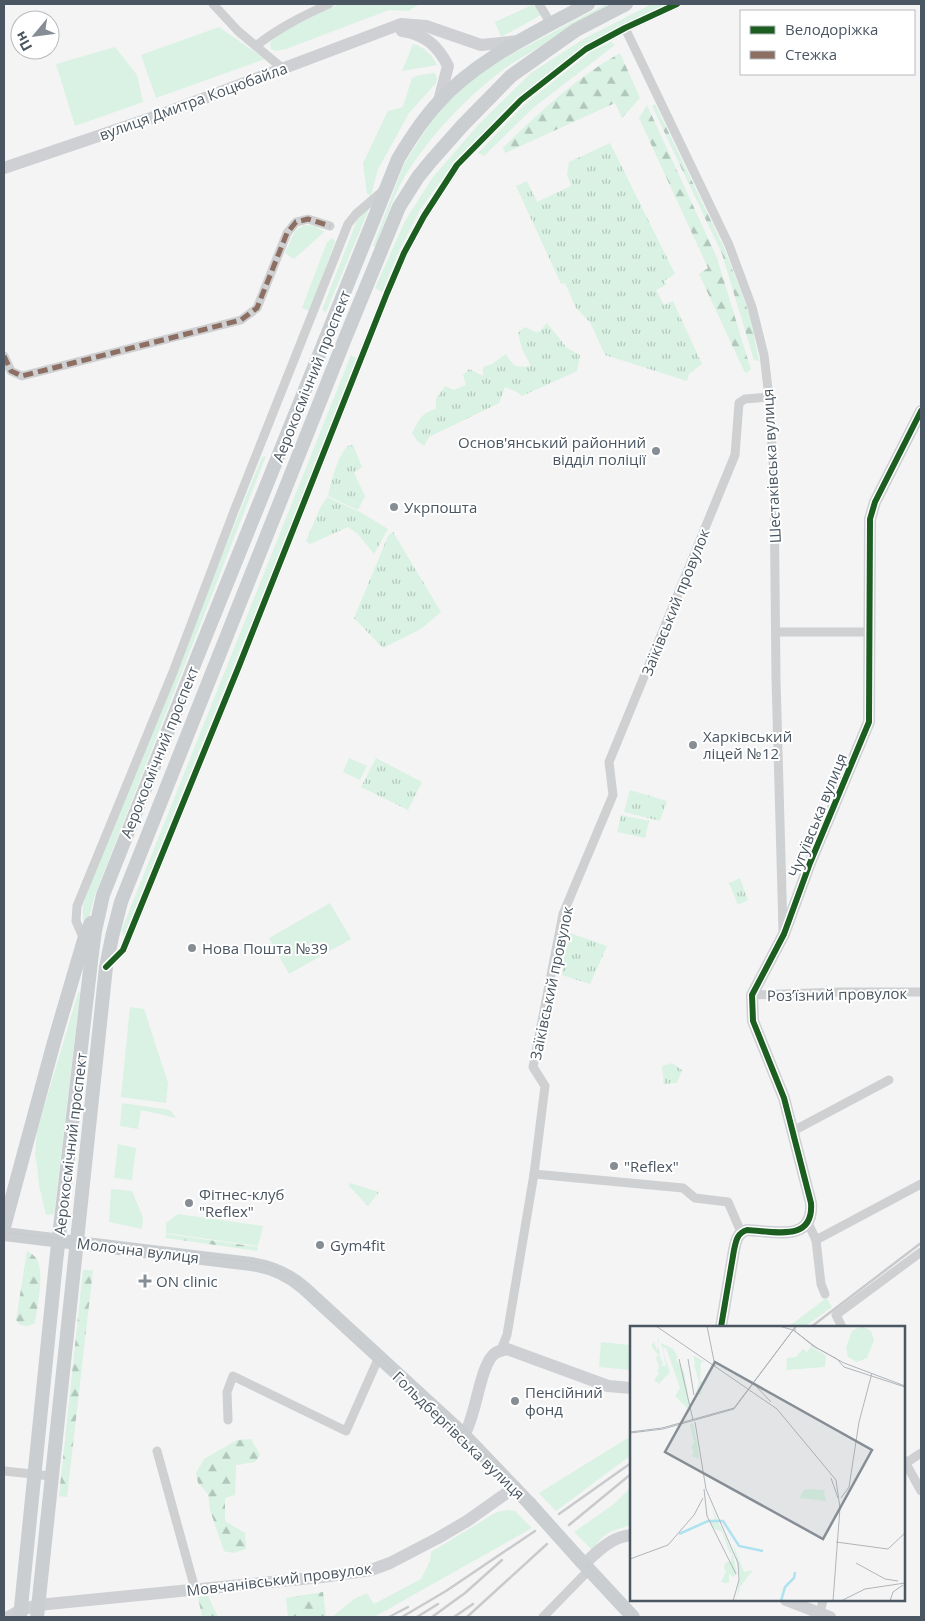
<svg xmlns="http://www.w3.org/2000/svg" width="925" height="1621" viewBox="0 0 925 1621" font-family="'Open Sans',sans-serif">
  <defs>
    <pattern id="forest-firs" width="22" height="20" patternUnits="userSpaceOnUse" patternTransform="scale(1.25)"><rect width="22" height="20" fill="#d9f2e3"/><path d="M5 1l3.5 6h-7zM16 11l3.5 6h-7z" fill="#b2c7bb"/></pattern>
    <pattern id="park-tufts" width="24" height="20" patternUnits="userSpaceOnUse" patternTransform="scale(1.25)"><rect width="24" height="20" fill="#d9f2e3"/><path d="M3 7l-1-3M5 7V3M7 7l1-3M15 17l-1-3M17 17v-4M19 17l1-3" fill="none" stroke="#b2c7bb"/></pattern>
  </defs>
  <rect width="100%" height="100%" fill="#f4f4f4"/>
  <g fill="#d9f2e3">
    <polygon points="339,4 420,4 408,11 389,10 286,49 276,51 271,49 270,43 277,35"/>
    <path d="M606,4H610L511,64C471,92 430,135 405,176C392,198 385,224 375,247L373,246L404,164L436,114L474,77L501,60Z"/>
    <polygon points="652,4 669,4 584,46 455,161 420,210 400,249 382,292 375,288 405,221 433,177 479,124 531,73 585,38"/>
    <polygon points="532,5 535,6 541,15 501,37 495,22"/>
    <polygon points="219,27 265,59 156,98 141,55"/>
    <polygon points="611,42 615,45 533,108 484,156 478,153 525,104 592,51"/>
    <path d="M413,44C424,47 432,55 437,65L402,71Z"/>
    <polygon points="115,47 137,75 143,102 75,126 56,64"/>
    <polygon points="435,73 437,79 436,83 409,113 397,135 378,169 371,195 367,194 363,163 388,111 403,107 412,78 420,75"/>
    <polygon points="366,209 369,209 326,312 322,310 357,220"/>
    <polygon points="304,225 316,226 324,232 294,259 285,253 295,231"/>
    <polygon points="333,238 335,242 310,311 302,308 327,242"/>
    <polygon points="351,355 358,359 123,938 122,929"/>
    <polygon points="266,456 95,895 87,925 83,925 83,905 104,846 262,457"/>
    <polygon points="349,758 367,766 360,780 343,772"/>
    <polygon points="330,903 351,939 289,974 269,938"/>
    <polygon points="80,992 54,1214 46,1215 39,1185 37,1166 35,1155 37,1131 78,993"/>
    <polygon points="130,1007 144,1009 168,1083 166,1103 121,1097"/>
    <polygon points="122,1103 170,1110 176,1118 141,1110 138,1129 120,1126"/>
    <polygon points="118,1144 136,1148 132,1180 114,1178"/>
    <polygon points="111,1189 132,1191 143,1217 142,1229 109,1222"/>
    <polygon points="178,1214 263,1226 258,1246 166,1233 166,1223"/>
    <polygon points="825,1299 827,1299 832,1307 804,1327 788,1327"/>
    <polygon points="601,1342 631,1345 630,1370 599,1367"/>
    <polygon points="631,1436 631,1455 556,1511 539,1493"/>
    <path d="M631,1487V1525C609,1532 607,1530 592,1550L574,1532L614,1504Z"/>
    <polygon points="508,1510 515,1511 532,1528 374,1617 332,1617 354,1599 367,1593 374,1604 421,1579 430,1561 431,1552 497,1512"/>
  </g>
  <g fill="url(#forest-firs)">
    <path d="M620,53L640,98L622,118L615,103L505,153L503,148C539,112 576,78 620,53Z"/>
    <polygon points="655,104 725,250 750,316 759,361 754,360 722,254 652,106"/>
    <polygon points="647,105 717,258 751,370 745,373 699,274 708,268 639,118"/>
    <polygon points="166,1234 258,1247 257,1251 166,1238"/>
    <path d="M27,1251C32,1254 36,1256 38,1262C44,1276 37,1307 35,1323L28,1326L20,1325L16,1320Z"/>
    <polygon points="83,1270 93,1270 67,1497 59,1496"/>
    <polygon points="251,1439 260,1455 255,1462 236,1465 235,1495 225,1498 225,1521 245,1533 246,1549 233,1553 224,1551 210,1510 208,1494 198,1483 196,1473 204,1459 237,1440"/>
    <polygon points="323,1592 326,1617 283,1617 288,1617 286,1598"/>
    <polygon points="198,1596 208,1596 218,1617 202,1617"/>
  </g>
  <g fill="url(#park-tufts)">
    <polygon points="610,143 675,274 664,281 666,285 656,290 664,305 673,301 702,364 689,374 687,381 605,355 590,322 576,308 565,283 561,284 516,186 527,181 537,202 571,186 567,174 569,162"/>
    <path d="M547,323L567,348L580,355L577,371L522,396L517,392L505,387L499,403L429,437L424,446L417,441L412,433C418,421 422,412 436,409V399L445,386L454,390L466,385L463,375L469,369L483,376V367L492,364L506,354C514,367 515,368 531,366L522,349L518,333L525,327L538,333Z"/>
    <path d="M353,445L362,467L354,473L365,496L358,510L328,496C332,478 336,461 347,446Z"/>
    <polygon points="327,497 362,513 388,529 374,554 358,534 348,527 310,544 306,541 320,508"/>
    <polygon points="393,532 441,612 421,629 383,648 354,618 388,536"/>
    <polygon points="376,758 422,782 408,810 361,787"/>
    <polygon points="630,790 667,801 660,821 624,812"/>
    <polygon points="621,815 649,821 645,838 617,832"/>
    <polygon points="740,878 748,900 738,905 729,883"/>
    <polygon points="567,932 607,946 590,984 562,975"/>
    <polygon points="672,1063 682,1070 677,1083 664,1084 662,1066"/>
    <polygon points="350,1183 379,1192 368,1206 349,1186"/>
  </g>
  <g fill="none" stroke-linecap="round" stroke-linejoin="round">
    <g stroke="#ced0d2" stroke-width="9">
      <polyline points="213,4 238,31 282,68"/>
      <polyline points="539,4 551,24"/>
      <polyline points="625,28 729,245 752,307 764,355 769,397 774,479 776,679 783,930"/>
      <path d="M256,46C278,28 303,16 329,4"/>
      <polyline points="4,356 11,371 22,376 241,320 257,308 287,233 296,222 308,219 330,226"/>
      <polyline points="776,632 870,632"/>
      <polyline points="85,942 76,921 77,906 173,672 234,511 348,224 356,214 384,190"/>
      <polyline points="107,966 123,950 239,666 387,293 404,253 424,216 457,165 521,100 586,49 625,28 677,4"/>
      <polyline points="752,995 839,992 921,992"/>
      <polyline points="793,1131 889,1080"/>
      <polyline points="534,1174 683,1188 695,1198 728,1202 741,1232"/>
      <polyline points="808,1223 816,1240 821,1284 825,1294"/>
      <polyline points="816,1240 921,1184"/>
      <polyline points="842,1327 836,1315 921,1252"/>
      <polyline points="501,1350 507,1335 534,1174 545,1086 533,1067 563,914 613,795 609,762 735,455 739,403 745,399 769,397"/>
      <polyline points="228,1420 227,1392 233,1376 346,1431 379,1357"/>
      <polyline points="157,1451 195,1589"/>
      <polyline points="904,1460 921,1491"/>
      <polyline points="906,1463 921,1453"/>
      <polyline points="4,1471 51,1476"/>
      <polyline points="543,1617 589,1570"/>
      <polyline points="819,1617 823,1600"/>
    </g>
    <g stroke="#ced0d4" stroke-width="12">
      <path d="M402,31C425,34 438,46 448,66L439,101"/>
      <polyline points="4,168 157,116 401,24 426,26 481,45 519,41"/>
      <path d="M721,1327L734,1250C736,1241 737,1233 747,1230C774,1231 814,1243 811,1203L784,1098L753,1021L752,995L784,934L810,863L869,722L870,519L875,502L921,411"/>
      <path d="M464,1435C476,1417 479,1370 493,1355C497,1351 502,1350 507,1349L608,1386L631,1388"/>
      <path d="M584,1564C598,1551 611,1537 631,1535"/>
      <polyline points="786,1600 830,1617"/>
      <polyline points="8,1617 21,1610 38,1605 322,1577 371,1570 390,1563 438,1538 467,1521 515,1487"/>
    </g>
    <g stroke="#caced1" stroke-width="14">
      <polyline points="4,1227 54,1042 84,940 91,923"/>
      <path d="M4,1234L251,1264C272,1267 288,1274 304,1288L464,1435L529,1503"/>
      <polyline points="581,1561 633,1617"/>
      <path d="M20,1617L56,1262L92,953L95,931L103,895L198,655L398,159C410,139 422,120 438,103C477,59 537,32 588,4"/>
      <polyline points="37,1617 106,967 112,937 121,902 344,341 399,207 418,177 431,161 462,126 511,76 576,30 626,4"/>
    </g>
    <path stroke="#c9cacc" stroke-width="1" d="M4,1232L252,1262C273,1265 288,1273 305,1287L471,1440L516,1486L635,1617"/>
    <g stroke="#c9cacc" stroke-width="2.5">
      <polyline points="811,1327 921,1243"/>
      <polyline points="559,1514 631,1463"/>
      <polyline points="569,1525 631,1474"/>
      <polyline points="389,1617 408,1607"/>
      <polyline points="402,1617 446,1591 535,1531"/>
      <polyline points="417,1617 438,1604"/>
      <polyline points="432,1617 465,1593 502,1560"/>
      <polyline points="454,1617 473,1604"/>
      <polyline points="467,1617 547,1544"/>
    </g>
    <polyline stroke="#caced1" stroke-width="14" points="529,1503 581,1561"/>
    <polyline stroke="#8d6e63" stroke-width="5" stroke-dasharray="10 5" stroke-linecap="butt" points="4,356 11,371 22,376 241,320 257,308 287,233 296,222 308,219 330,226"/>
    <defs>
      <g id="cycleway">
        <polyline points="106,967 123,950 239,666 387,293 404,253 424,216 457,165 521,100 586,49 625,28 677,4"/>
        <path d="M721,1327L734,1250C736,1241 737,1233 747,1230C774,1231 814,1243 811,1203L784,1098L753,1021L752,995L784,934L810,863L869,722L870,519L875,502L921,411"/>
      </g>
    </defs>
    <use href="#cycleway" stroke="#fff" stroke-width="9"/>
    <use href="#cycleway" stroke="#1b5e20" stroke-width="6"/>
  </g>
  <g fill="#868d94" stroke="#fff" stroke-width="2">
    <circle cx="656" cy="451" r="5"/>
    <circle cx="394" cy="507" r="5"/>
    <circle cx="693" cy="745" r="5"/>
    <circle cx="192" cy="948" r="5"/>
    <circle cx="614" cy="1166" r="5"/>
    <circle cx="189" cy="1203" r="5"/>
    <circle cx="320" cy="1245" r="5"/>
    <path d="M142.5 1273.5h5v5h5v5h-5v5h-5v-5h-5v-5h5z"/>
    <circle cx="515" cy="1401" r="5"/>
  </g>
  <g text-anchor="middle" dominant-baseline="central" stroke-width="4" stroke-linejoin="round" paint-order="stroke">
    <g font-size="15" fill="#4a5661" stroke="#fff">
      <text transform="translate(193 101) rotate(-20)">вулиця Дмитра Коцюбайла</text>
      <text transform="translate(311 376) rotate(-68)">Аерокосмічний проспект</text>
      <text transform="translate(771 466) rotate(-93)">Шестаківська вулиця</text>
      <text transform="translate(675 602) rotate(-68)">Заїківський провулок</text>
      <text transform="translate(159 752) rotate(-68)">Аерокосмічний проспект</text>
      <text transform="translate(817 815) rotate(-68)">Чугуївська вулиця</text>
      <text transform="translate(551 983) rotate(-78)">Заїківський провулок</text>
      <text transform="translate(837 994) rotate(-1)">Роз’їзний провулок</text>
      <text transform="translate(70 1144) rotate(-83)">Аерокосмічний проспект</text>
      <text transform="translate(138 1250) rotate(7)">Молочна вулиця</text>
      <text transform="translate(459 1435) rotate(44)">Гольдбергівська вулиця</text>
      <text transform="translate(279 1579) rotate(-7)">Мовчанівський провулок</text>
    </g>
    <g font-size="15" fill="#4a5661" stroke="#fff" text-anchor="start">
      <text x="646" y="442" text-anchor="end">Основ'янський районний<tspan x="646" dy="17">відділ поліції</tspan></text>
      <text x="404" y="507">Укрпошта</text>
      <text x="703" y="736">Харківський<tspan x="703" dy="17">ліцей №12</tspan></text>
      <text x="202" y="948">Нова Пошта №39</text>
      <text x="624" y="1166">"Reflex"</text>
      <text x="199" y="1194">Фітнес-клуб<tspan x="199" dy="17">"Reflex"</tspan></text>
      <text x="330" y="1245">Gym4fit</text>
      <text x="156" y="1281">ON clinic</text>
      <text x="525" y="1392">Пенсійний<tspan x="525" dy="17">фонд</tspan></text>
    </g>
  </g>
  <g transform="translate(630 1326)">
    <rect width="275" height="275" fill="#f4f4f4"/>
    <path d="M232,0L241,5L244,14L237,32L227,36L218,31L216,22L222,5ZM28,12L29,15L27,19L30,26L29,29L33,37L31,40H36L33,26L40,46L29,58L24,54L30,46L27,47L29,40L26,32L28,29L21,20L24,16L27,24ZM31,17L43,23L48,31L46,33L54,46L61,86L45,70L50,62L36,22L33,21L35,31ZM63,97L67,117L69,133L62,130L64,125L61,121L64,117L60,98ZM103,218L114,246L123,244L110,261L106,275L110,251ZM102,225L107,248L103,251L99,248V257H95L91,256L96,245L94,242L95,237L101,235Z" fill="#d9f2e3"/>
    <path d="M64,30L75,36H71L70,55L77,57L73,58L71,69L66,67L69,56L64,38L67,37L64,36ZM82,182L102,225L100,228L92,206L83,202L79,195L85,193Z" fill="#d9f2e3"/>
    <path d="M181,20L196,30L195,41L156,44L157,32L166,31L173,23L177,26ZM175,163L197,164L194,165L196,175L169,172Z" fill="#d9f2e3"/>
    <path fill="none" stroke="#aee2f0" stroke-width="2.5" d="M49,208L78,195H93L109,220L133,225M151,275L155,261L164,252L165,246"/>
    <path fill="none" stroke="#b0b5b9" stroke-width="1" d="M26,0L147,83L206,154L210,182L203,275M77,0L85,40M149,0L163,4L187,22L214,37L275,60M165,1V5L183,20L207,33L214,41L275,61M49,33L63,94M58,33L64,69M123,57L141,76M65,96L76,163L108,237L109,254L103,275M0,106L32,102L104,82L166,0M0,107L33,103L104,83L166,0M201,152L208,172M74,163L77,190L106,248M211,172L219,161L229,96L242,47M206,216L258,223L275,207M0,233L38,219L64,189L73,172M226,237L255,253L268,255M211,275L235,263L275,257M260,275L263,266L273,259"/>
    <path fill="#868d94" fill-opacity="0.15" stroke="#868d94" stroke-width="2.5" d="M85,36L242,124L193,213L35,126Z"/>
    <rect width="275" height="275" fill="none" stroke="#4a5661" stroke-width="2.5"/>
  </g>
  <rect width="925" height="1621" fill="none" stroke="#4a5661" stroke-width="10"/>
  <rect x="740" y="10" width="175" height="65" fill="#ffffff" stroke="#b7bbc0"/>
  <rect x="750" y="26" width="25" height="8" fill="#1b5e20" stroke="#b7bbc0"/>
  <text x="785" y="35" font-size="15" fill="#4a5661">Велодоріжка</text>
  <rect x="750" y="51" width="25" height="8" fill="#8d6e63" stroke="#b7bbc0"/>
  <text x="785" y="60" font-size="15" fill="#4a5661">Стежка</text>
  <g transform="translate(35 35) rotate(241)"><circle r="24" fill="#ffffff" stroke="#b7bbc0"/>
  <path d="M0-4L9 19L0 12L-9 19Z" fill="#868d94"/>
  <text y="-8" font-size="14" font-weight="bold" text-anchor="middle" fill="#4a5661">Пн</text>
  </g>
</svg>
